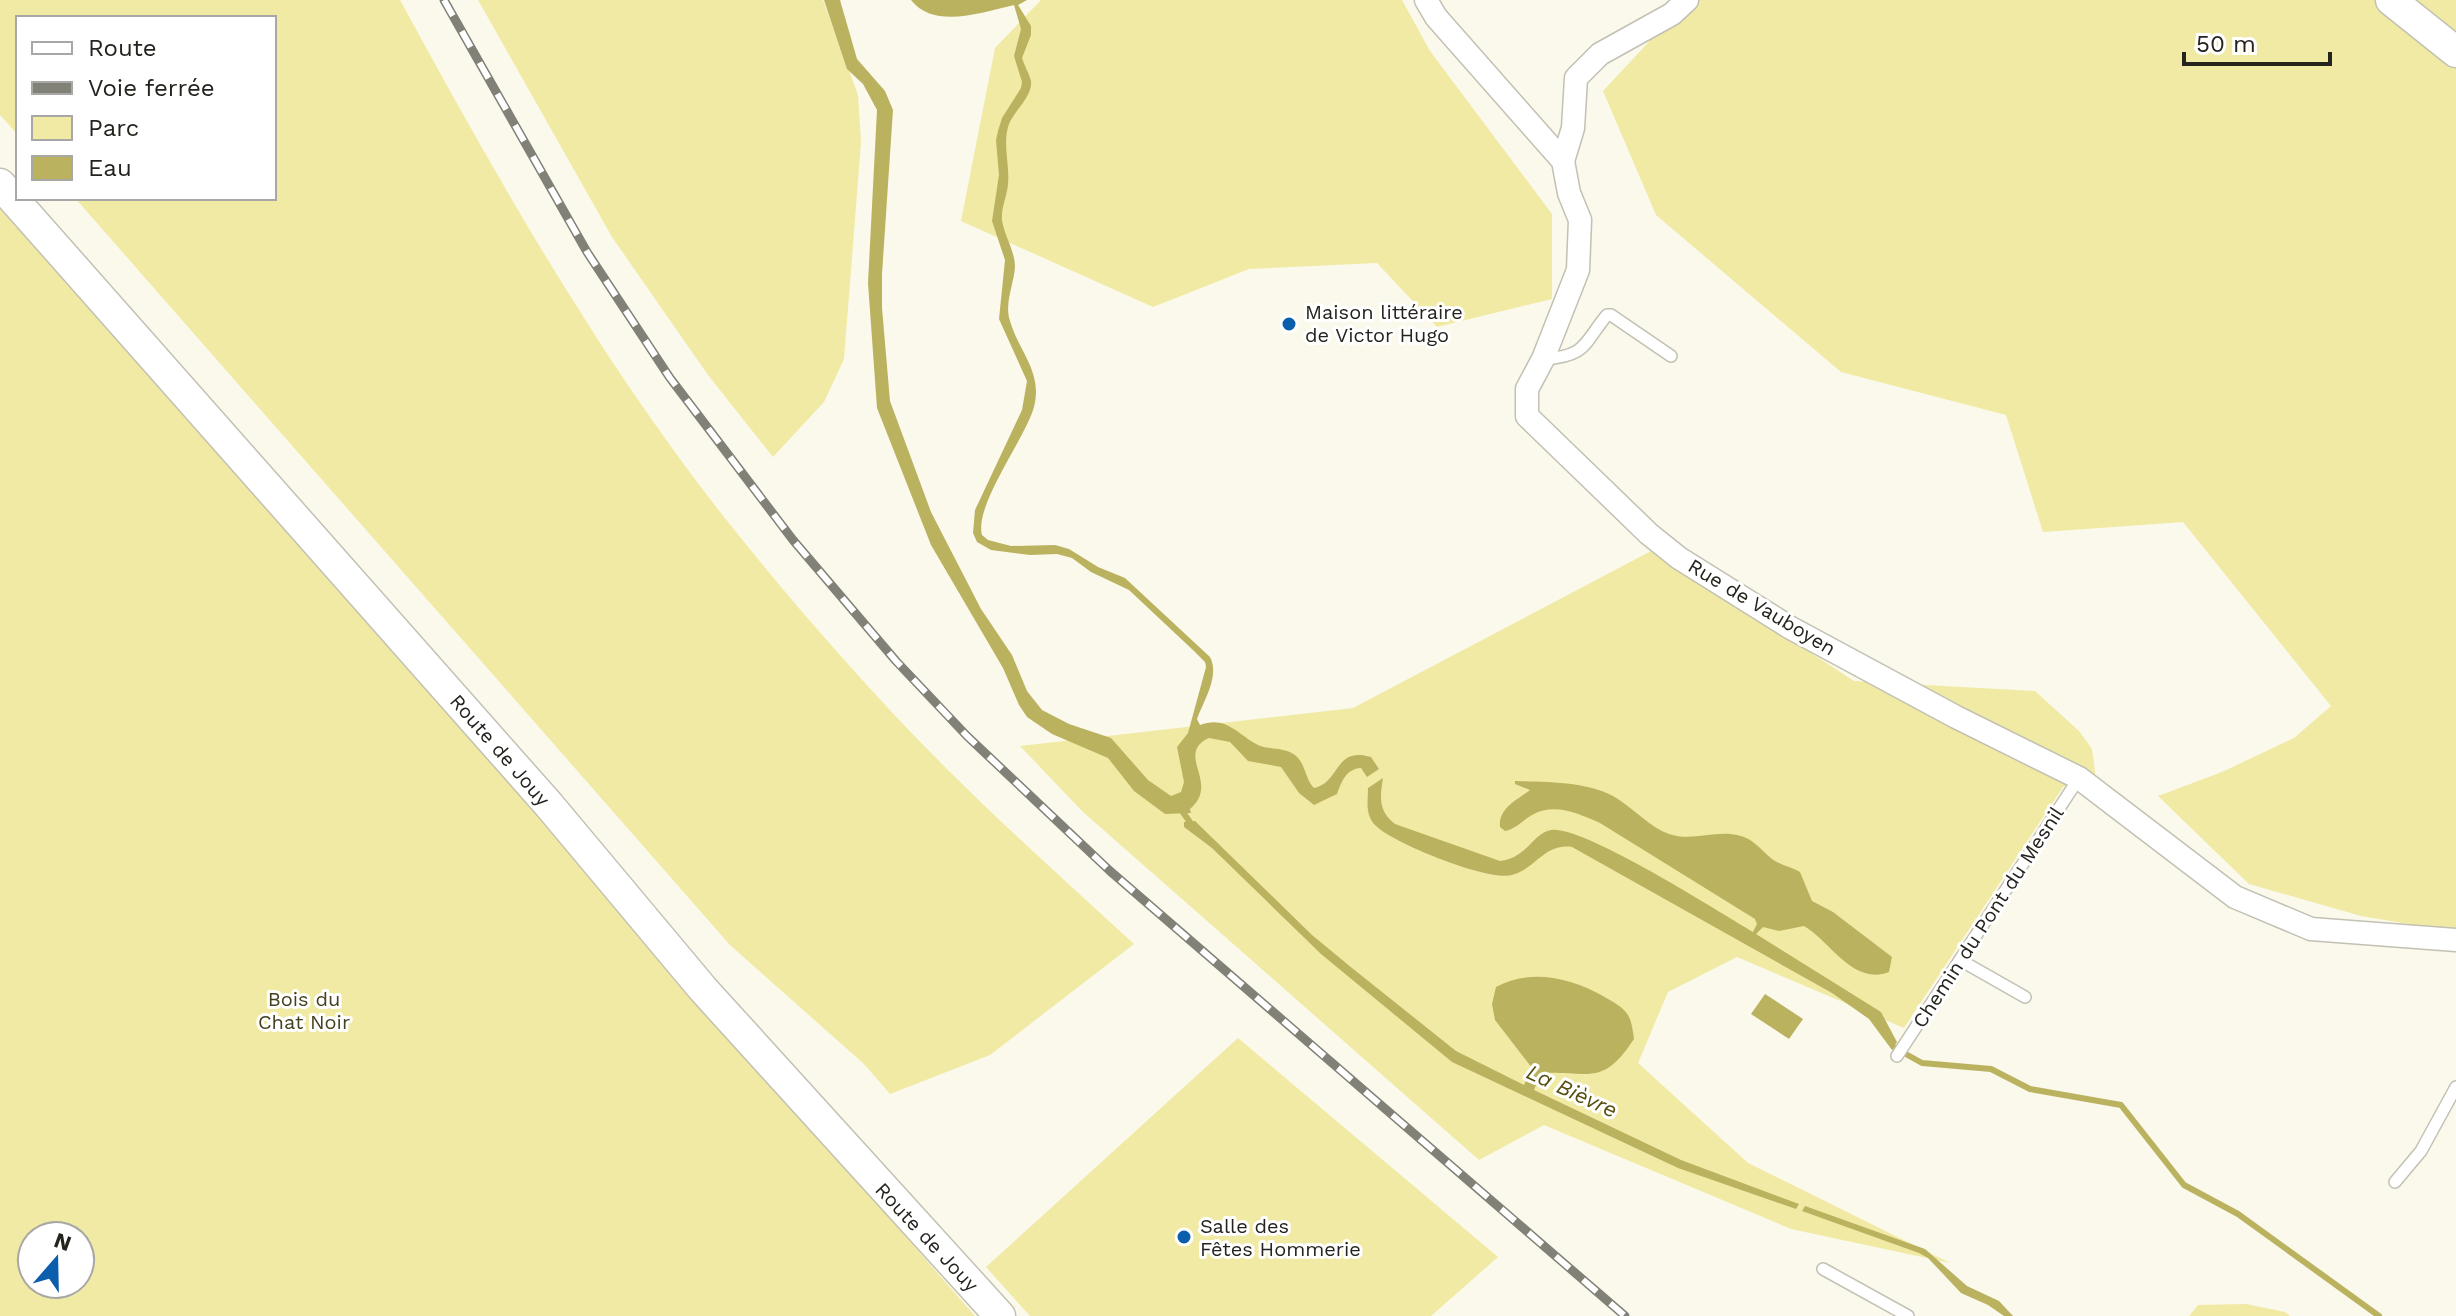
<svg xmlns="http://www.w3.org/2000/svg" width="2456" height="1316" viewBox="0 0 2456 1316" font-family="'Work Sans',sans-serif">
  <rect width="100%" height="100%" fill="#faf9eb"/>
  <g fill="#f1eaa4" fill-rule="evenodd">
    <path d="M0,0H400C497,178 598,357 724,517C794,605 869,691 948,770C1008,830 1072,887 1134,944L990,1055L890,1094L864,1064L730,945L75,198H274V18H18V135L0,115Z"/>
    <polygon points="478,0 823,0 858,95 861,142 844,359 824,402 773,457 708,375 612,237"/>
    <polygon points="1041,0 1402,0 1430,51 1552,214 1552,299 1437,327 1377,263 1249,269 1153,307 961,221 995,48"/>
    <polygon points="1688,0 2456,0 2456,932 2361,916 2249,884 2158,796 2222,772 2294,738 2331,706 2183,522 2043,532 2006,415 1841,372 1656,215 1603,91"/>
    <path d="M0,199L975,1316H0ZM32,1236H80V1284H32Z"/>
    <polygon points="1653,550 1854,681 2035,691 2079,731 2092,749 2096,779 2063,787 1904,1028 1737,957 1668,992 1638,1063 1748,1163 1950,1263 1791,1229 1544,1125 1479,1160 1083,812 1020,746 1353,708"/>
    <polygon points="1238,1038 1498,1257 1431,1316 1030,1316 986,1267"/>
    <polygon points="2246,1304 2285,1312 2290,1316 2189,1316 2198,1305"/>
  </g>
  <g fill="#bbb260">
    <path d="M824,0H840L857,59L885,91L893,110L882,274V308L890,401L931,512L981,609L1012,655L1027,691L1042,710L1069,724L1111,738L1148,780L1171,796L1181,792L1184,782L1177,747L1188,733L1206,667L1205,662L1194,651L1129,590L1091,572L1072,558L1057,554L1030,555L991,550L977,542L973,533L975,510L1022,410L1027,381L999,319L1005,260L992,221L999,175L996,140L998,131L1002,118L1021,88L1022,82L1014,56L1021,29L1014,5C983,12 934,30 911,0H1027L1018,5L1031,26V35L1022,58C1024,65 1029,73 1031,81C1033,96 1014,111 1009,124C1002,144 1010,164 1008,184C1007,197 1001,207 1002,220C1004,235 1015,251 1015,267C1014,284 1004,304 1010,321C1019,352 1043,372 1034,407C1025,439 974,505 982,535L988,540L1011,546L1055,545L1069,549L1098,567L1125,578L1210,657C1220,676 1204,700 1197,719L1200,725C1226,715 1237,734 1258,745C1269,750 1284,747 1295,755C1306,764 1305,779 1314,788C1341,782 1334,746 1371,757L1379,769L1367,777L1361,768C1346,769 1342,781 1337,794L1314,805L1299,793L1281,767L1248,761L1230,742L1209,738C1174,754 1221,783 1190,809L1191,813L1165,814L1134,791L1108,758L1052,734L1027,717L1019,705L1003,668L931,545L877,408L868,283L877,110L863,84L847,69Z"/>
    <path d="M1383,778C1380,797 1378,811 1395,824L1500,861C1527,858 1533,833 1551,830C1583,825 1719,912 1753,932L1757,924L1755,919L1600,823C1579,814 1555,802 1532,815C1523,820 1516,829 1505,831L1500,827C1498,808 1517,800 1530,790L1515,784V781C1547,782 1590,781 1618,799C1635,810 1650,827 1669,834C1692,842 1714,830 1737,835C1753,838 1760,849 1772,859C1780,865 1791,867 1800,872L1812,901L1833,912L1892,957L1889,972C1853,986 1830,941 1804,926L1779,931L1763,927L1756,934L1881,1012L1897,1042L1892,1050L1869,1019L1832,993L1572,847C1544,843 1536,869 1512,875C1489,882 1389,842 1374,824C1365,813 1368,800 1368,788Z"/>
    <path d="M1195,821L1312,935L1352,968L1456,1051L1524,1085L1532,1068L1495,1020L1492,1004L1496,987C1531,968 1571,978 1603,996C1613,1002 1622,1006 1628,1015C1632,1022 1633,1032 1634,1039C1602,1087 1591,1071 1541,1073L1534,1090L1681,1160L1799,1204L1796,1209L1678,1168L1452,1062L1321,954L1212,848L1184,827V822Z"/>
    <polygon points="1765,994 1803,1019 1789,1039 1751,1014"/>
    <polygon points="1805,1206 1925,1249 1967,1286 1999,1301 2013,1316 2004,1316 1988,1305 1961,1293 1928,1258 1919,1253 1802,1211"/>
  </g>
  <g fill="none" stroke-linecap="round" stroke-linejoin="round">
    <g stroke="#bbb260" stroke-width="6">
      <polyline points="1180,808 1194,828"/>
      <polyline points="1895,1048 1922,1063 1991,1069 2030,1089 2121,1105 2184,1185 2238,1214 2379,1316"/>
    </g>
    <defs>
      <g id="service">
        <path d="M1544,359C1587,356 1583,344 1607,315H1611L1671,356"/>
        <polyline points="1960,960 2025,997"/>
        <polyline points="1897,1056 2079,778"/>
        <polyline points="2395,1182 2421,1151 2456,1087"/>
        <polyline points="1823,1269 1908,1316"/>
      </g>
      <g id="minor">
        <polyline points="1426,0 1436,17 1563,161 1569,193 1580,220 1578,270 1543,359 1527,389 1527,416 1649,534 1679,558 1789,627 1956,717 2079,778 2235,897 2311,929 2456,940"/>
        <polyline points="1563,161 1573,128 1576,78 1600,54 1672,14 1687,0"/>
      </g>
      <g id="secondary">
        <polyline points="2391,0 2456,52"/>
        <polyline points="0,184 549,805 703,989 1000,1316"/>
      </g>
    </defs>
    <use href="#service" stroke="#c2c1b3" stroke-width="14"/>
    <use href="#minor" stroke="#c2c1b3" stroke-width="25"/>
    <use href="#secondary" stroke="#c2c1b3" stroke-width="33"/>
    <use href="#service" stroke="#fff" stroke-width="11"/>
    <use href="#minor" stroke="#fff" stroke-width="22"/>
    <use href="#secondary" stroke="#fff" stroke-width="30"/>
    <defs>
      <polyline id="rail" points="444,0 587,252 670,378 793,540 896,661 967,736 1110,871 1625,1316"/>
    </defs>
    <use href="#rail" stroke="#828178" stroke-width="9"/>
    <use href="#rail" stroke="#fff" stroke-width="6" stroke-dasharray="18" stroke-linecap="butt"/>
  </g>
  <g fill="#0a5eac" stroke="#fff" stroke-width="3">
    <circle cx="1289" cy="324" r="8"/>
    <circle cx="1184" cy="1237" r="8"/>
  </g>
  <g text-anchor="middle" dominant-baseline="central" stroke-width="6" stroke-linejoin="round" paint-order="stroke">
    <g font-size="20" fill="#24231e" stroke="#fff" text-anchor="start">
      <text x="1305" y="312">Maison littéraire<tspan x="1305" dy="23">de Victor Hugo</tspan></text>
      <text x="1200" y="1226">Salle des<tspan x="1200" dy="23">Fêtes Hommerie</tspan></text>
    </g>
    <g font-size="20" fill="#24231e" stroke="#fff">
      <text transform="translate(1762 607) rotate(31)">Rue de Vauboyen</text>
      <text transform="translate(500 750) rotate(49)">Route de Jouy</text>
      <text transform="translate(1988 917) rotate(-57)">Chemin du Pont du Mesnil</text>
      <text transform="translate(927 1237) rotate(47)">Route de Jouy</text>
    </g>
    <g font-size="20" fill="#45411e" stroke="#fff">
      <text x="304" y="999">Bois du<tspan x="304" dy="23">Chat Noir</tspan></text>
    </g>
    <g font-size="22" font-style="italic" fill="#554e0e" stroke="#fff">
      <text transform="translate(1572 1091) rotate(25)">La Bièvre</text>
    </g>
  </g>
  <rect x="16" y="16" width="260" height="184" fill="#ffffff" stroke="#a7a7a5" stroke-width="2"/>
  <rect x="32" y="42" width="40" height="12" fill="#ffffff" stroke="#a7a7a5" stroke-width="2"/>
  <text x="88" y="56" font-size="24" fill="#24231e">Route</text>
  <rect x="32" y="82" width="40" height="12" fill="#828178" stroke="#a7a7a5" stroke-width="2"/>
  <text x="88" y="96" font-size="24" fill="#24231e">Voie ferrée</text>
  <rect x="32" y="116" width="40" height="24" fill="#f1eaa4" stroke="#a7a7a5" stroke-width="2"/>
  <text x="88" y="136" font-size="24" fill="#24231e">Parc</text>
  <rect x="32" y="156" width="40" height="24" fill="#bbb260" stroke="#a7a7a5" stroke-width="2"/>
  <text x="88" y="176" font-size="24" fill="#24231e">Eau</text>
  <g transform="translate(56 1260) rotate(20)"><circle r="38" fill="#ffffff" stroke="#a7a7a5" stroke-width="2"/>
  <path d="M0-6L14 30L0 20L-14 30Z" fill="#0a5eac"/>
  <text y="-12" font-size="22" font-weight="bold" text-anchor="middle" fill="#24231e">N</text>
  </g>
  <path d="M2184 52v12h146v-12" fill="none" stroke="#24231e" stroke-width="4"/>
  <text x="2196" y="52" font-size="24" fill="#24231e" stroke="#ffffff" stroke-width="6" paint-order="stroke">50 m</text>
</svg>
